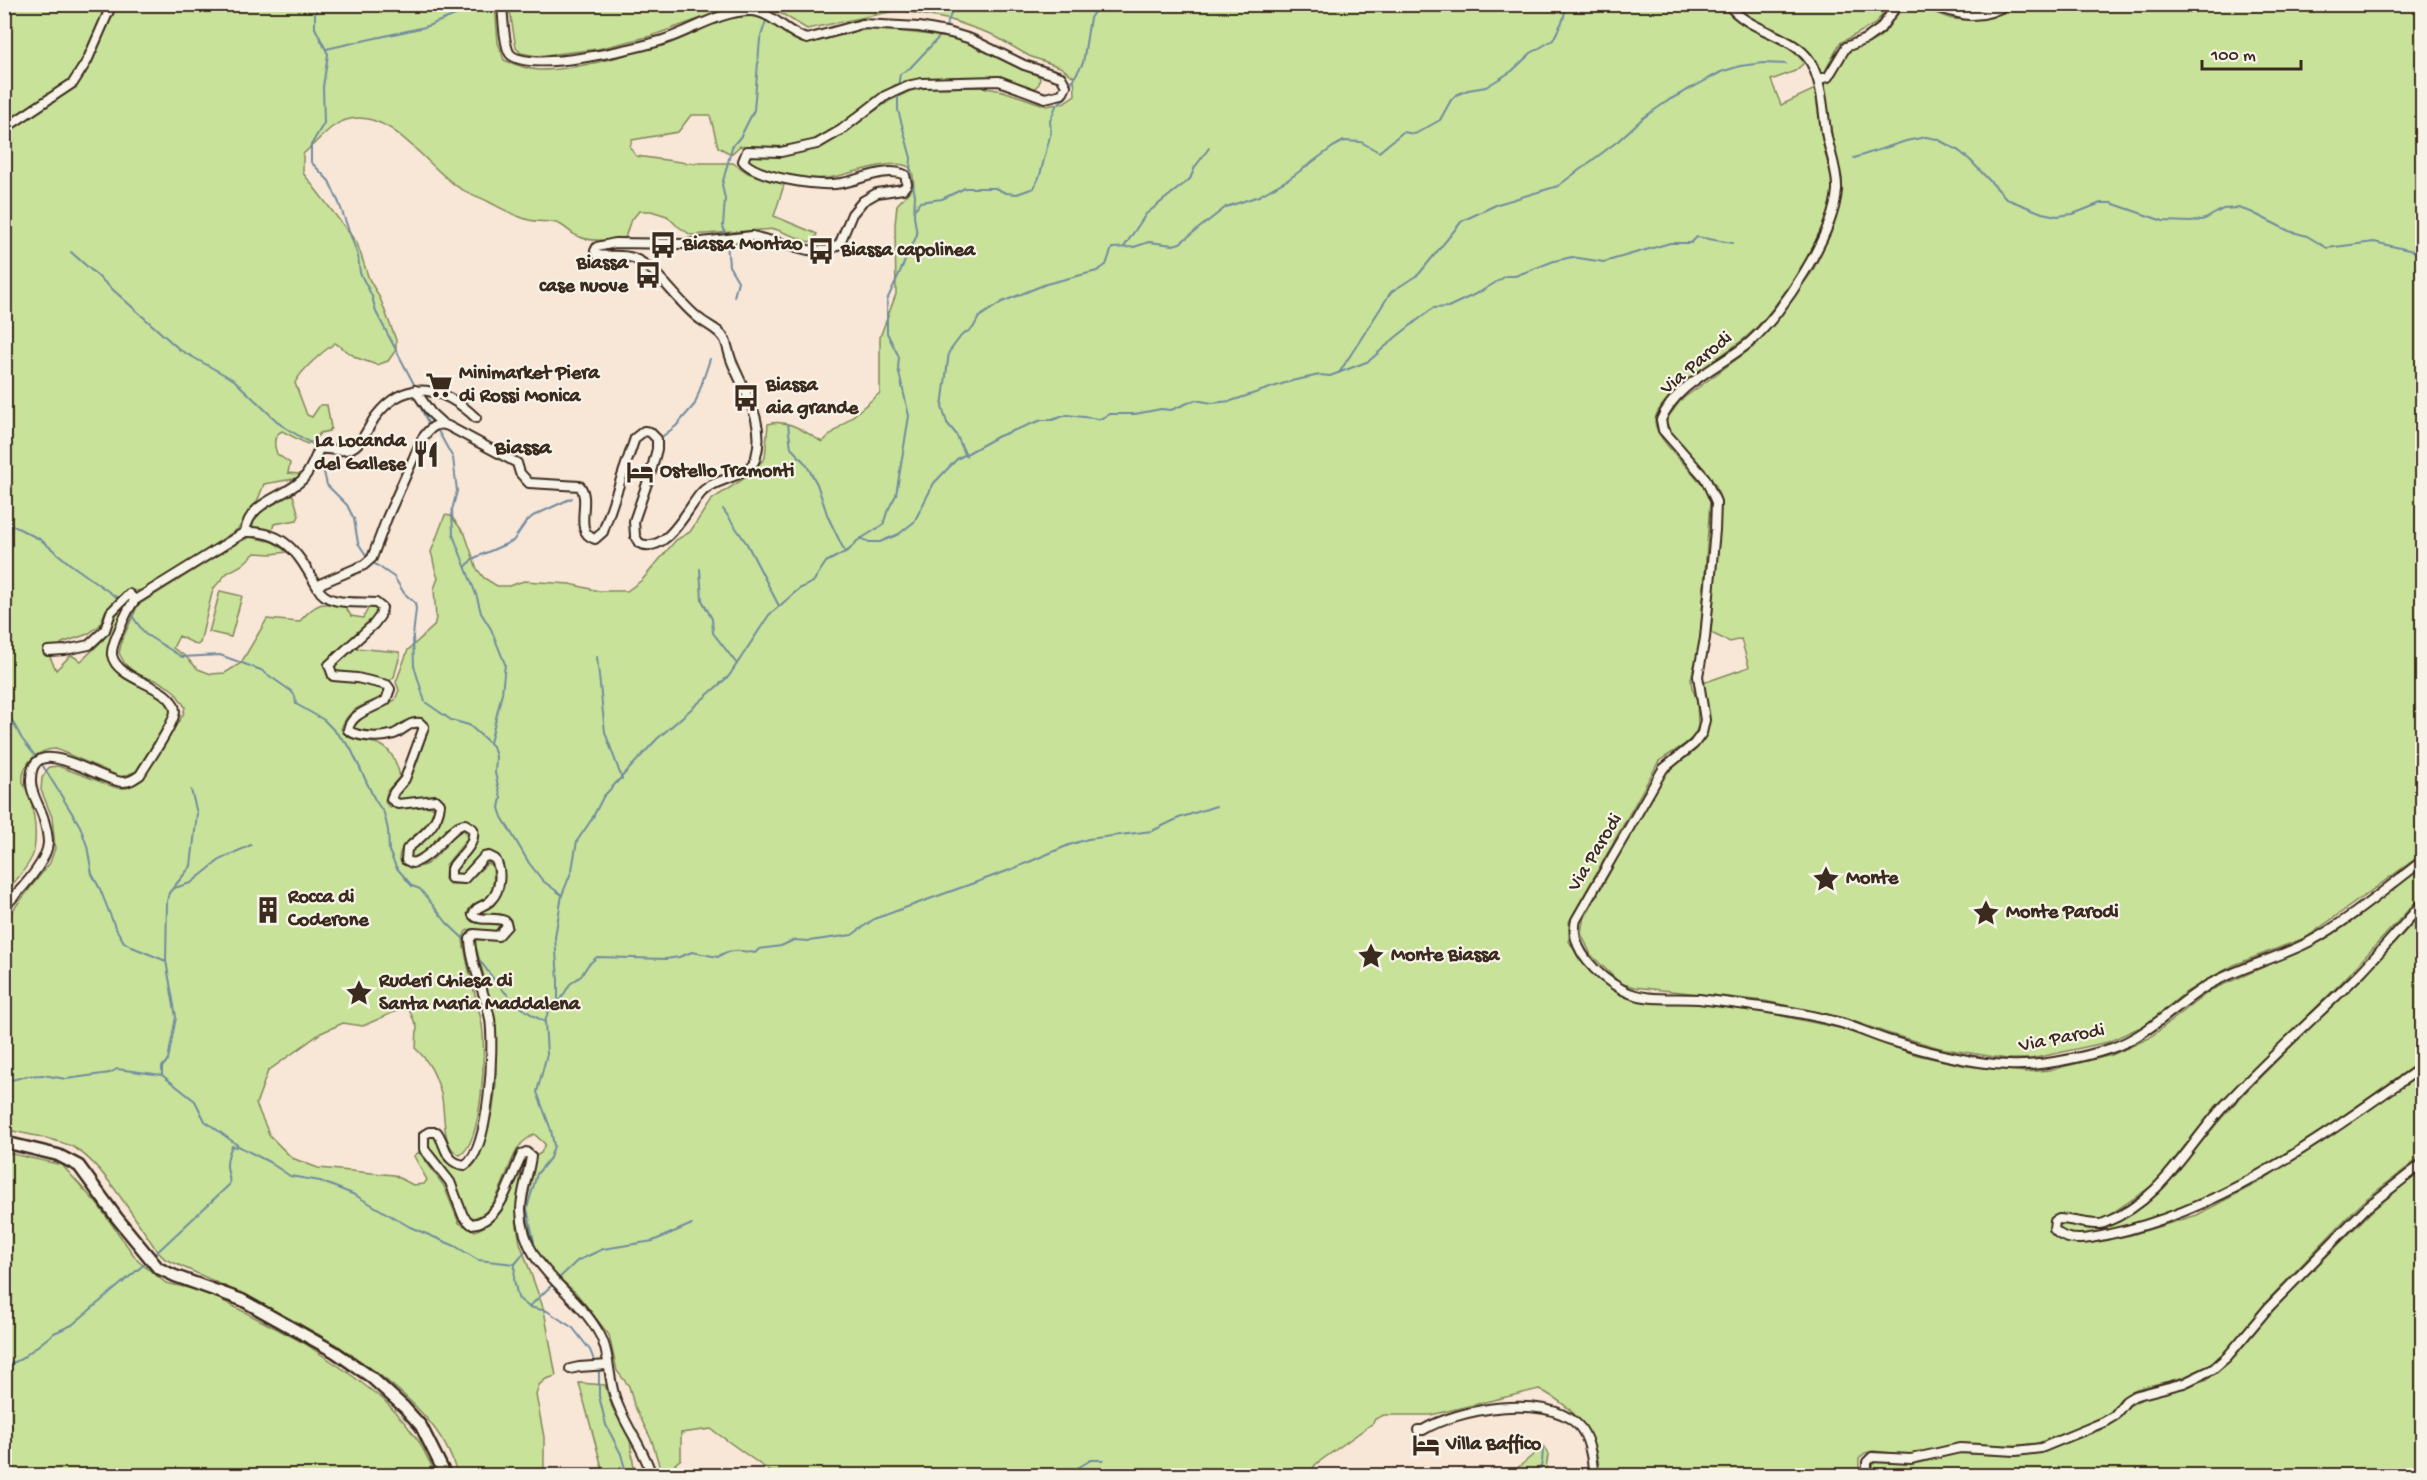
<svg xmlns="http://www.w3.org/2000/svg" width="2427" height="1480" viewBox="0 0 2427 1480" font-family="'Gochi Hand',sans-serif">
  <rect width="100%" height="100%" fill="#f8e6d7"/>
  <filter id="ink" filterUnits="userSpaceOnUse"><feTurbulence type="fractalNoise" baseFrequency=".0167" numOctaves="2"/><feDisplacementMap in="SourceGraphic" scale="12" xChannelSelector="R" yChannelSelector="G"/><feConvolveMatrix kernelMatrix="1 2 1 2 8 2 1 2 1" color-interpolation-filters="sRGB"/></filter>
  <g filter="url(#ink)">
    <g fill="#c8e299" stroke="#82865c" stroke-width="1.5">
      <path d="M2021,4L2422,5V854L2307,937L2234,965L2186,992L2145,1025L2108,1042L2031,1059H2007L1940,1048L1890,1034L1844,1018L1765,1001L1634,987L1620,983L1591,955L1581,933L1583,921L1664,773C1672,764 1683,761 1691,754C1714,734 1709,709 1703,683L1749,667L1741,639L1730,642L1711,633L1721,501L1716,486L1709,475L1670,432L1666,420L1681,400L1756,345L1812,272L1831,233L1842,190V178L1834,147L1823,84C1838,79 1836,61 1848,52C1857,45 1872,44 1881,36C1890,29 1895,12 1905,8C1921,2 1939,17 1954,19C1979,22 1999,16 2021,4Z"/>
      <path d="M5,5H495L498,42L504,60C516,65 527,69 539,70C585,70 648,49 691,33C710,26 736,13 757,17C772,20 788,34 801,42L809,43L872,28L931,35L960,40L997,55L1040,77L1039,84L1034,89L1000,77L911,80L895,85L833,130L811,141L778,147L740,146L731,154L718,147L710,115H691L678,132L632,140L630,147L636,156L688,163H733L748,173L770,181L785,182L774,216L817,234L815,239L809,242L775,229L691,235L676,225L667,216L651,211H639L630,222L625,238C610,240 589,243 575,235C568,231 563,224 556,223C547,221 538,222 529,220C514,216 504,210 491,203C481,197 468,194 458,187C428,168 391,109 350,119C330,123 319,141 303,154V173L357,243L369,279L380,298L396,340V350L388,361L377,365L357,358L335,343C322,352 301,370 295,383L307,415L312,417L320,405H327L331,428L329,431L320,433L315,440L307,444L282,431C272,436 274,446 277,454L290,463L288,473L299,474L300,478L264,484L257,502L238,529L145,590L124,592L105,612L100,625L88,634L62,643L50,657L56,670L71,655L81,661L103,640L118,611L121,615C113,634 103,653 118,672L168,702L171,708L170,716L137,771L121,777L56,749C39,749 21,763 23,782C24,786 28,791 29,795C34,812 37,833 34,851C32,863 13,884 5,893Z"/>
      <polygon points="509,5 509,4 738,5 651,36 598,49 537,56 521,53 516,48"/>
      <path d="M759,5H1721C1728,12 1734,19 1743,24C1760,35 1794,46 1804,63L1795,71L1771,80L1781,105L1815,89C1818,109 1820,131 1825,152C1827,163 1833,175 1833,187C1832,228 1776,313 1745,338C1725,354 1658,395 1655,420C1653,439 1696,472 1705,489C1707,493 1708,498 1710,502L1700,642L1691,679L1692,688L1697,700L1698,726L1694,736L1684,745L1659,761L1654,770L1569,922V941L1580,960L1596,976L1619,994L1631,998L1696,1002L1768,1013L1839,1028L1917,1055L1967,1066L2026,1072L2050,1070L2112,1055L2149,1038L2211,990L2314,945L2422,867V895L2340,984L2216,1106L2155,1184L2103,1219L2097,1220L2059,1215L2050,1221V1230L2057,1238L2079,1243H2092L2131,1235L2197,1215L2261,1181L2422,1073V1156L2361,1203L2266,1302L2228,1348L2209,1366L2185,1377L2136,1389L2120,1399L2110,1413L2071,1431L2035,1444L2004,1446L1958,1443L1911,1455L1873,1451L1865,1453L1859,1458V1475H1600C1597,1434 1576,1408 1539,1389L1431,1415H1384L1375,1419L1373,1423L1316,1464L1308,1475H775L711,1429L681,1433V1459L674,1465L672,1475H662L652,1441L634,1405L629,1386L617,1371L609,1335L577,1294L553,1272L533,1245L526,1206L536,1156L541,1153L545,1144L534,1134C530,1137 525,1140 522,1143C505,1161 502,1213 473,1218L467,1215L455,1183L428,1146V1136H435L445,1161L456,1168L471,1167L475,1163L482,1148L493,1109L496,1084L494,1015L474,939C493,937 498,947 512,927L511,920L501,914H478C482,909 489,907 494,903C505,892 507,867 498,855L487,852C474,857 470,875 455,876V870L473,848L478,833L473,822L464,819L456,821L423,853L413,859L409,858L410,852C427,843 447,820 443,800L439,796L401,801L395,799C398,793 403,790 407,784C413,775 430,732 426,722C412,711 404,728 391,731C380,734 361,733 352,727L361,718L395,700L399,690L396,682L408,650L434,626L436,618L434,589L438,578C434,569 434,561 431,552L445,515L451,516L465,534L477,569L484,578L497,586H509L524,581L570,584L599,591H627L642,580L676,540L690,532L711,500L748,476L765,458L768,424C788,418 805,432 822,442L880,393V337L896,294L895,225L897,205L914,186C913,181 914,172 910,168C898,156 845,176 828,178C809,180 762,174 748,160L749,155L779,156L820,148L891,100L910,91L925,88L980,87L1003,91L1047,106L1063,103L1075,95L1074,77L1060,67L1029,56L991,34L951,20L899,10L807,29L784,15Z"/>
      <path d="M1734,5H1890L1875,24L1840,43L1823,75C1816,68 1815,58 1807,51C1788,35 1746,22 1734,5Z"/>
      <path d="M288,495H293C295,502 297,509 299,516L297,520L274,524L272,531L252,529C254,510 273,503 288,495Z"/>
      <path d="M250,537L273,542L287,552L272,554L255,553L242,565L227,573L213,589L200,643L197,645L179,636L173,648L185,656L198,669L211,674L225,673L241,663L267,619L299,622C316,603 321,601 345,606L351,616L363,618L369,607L374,605L379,610L370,623L328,661L326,670L330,677L375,686L386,691C381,705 351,699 341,729C356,753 389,724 400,777L387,791L385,802L388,806C405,813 421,802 434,808C431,831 401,837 399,858L402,864C435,880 444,833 465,830L467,839L446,865L445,879L449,884H465L488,863L492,865C495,874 494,892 486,899C478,905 470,903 467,914L472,922L499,925L496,931L472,929L466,931L463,938C466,968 477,996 482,1025C486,1050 483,1142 460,1155C440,1148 446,1110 441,1094C436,1076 430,1062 416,1049L417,1027L409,1010L401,1009L363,1026L343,1023L321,1033L268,1071L256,1104L270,1136L292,1158L318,1168L394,1175L413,1185L424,1184L427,1180L414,1156L419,1152L444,1186L459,1223L475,1231C503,1220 508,1199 519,1172H521L516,1220L520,1243L544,1310L556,1376L546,1379L539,1385L536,1395L544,1437V1475H457C436,1377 250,1297 165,1259L158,1252C137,1223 103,1163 73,1147C53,1137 26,1135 5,1129V920L50,863L55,848L52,817L41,790L42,778L49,767L58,766L117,788H127L139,780L183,715L185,707L175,692L170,688L158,681L138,675L125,664L119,653L122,640L138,605L239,542Z"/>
      <polygon points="220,591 242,596 231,637 209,632"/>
      <polygon points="355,648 399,652 400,655 394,677 387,683 333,670 334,664"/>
      <path d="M2422,913V1060C2329,1126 2230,1204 2116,1229C2098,1233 2075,1240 2058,1228L2061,1223C2076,1223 2096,1231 2110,1225C2162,1200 2190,1153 2227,1112C2290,1043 2361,983 2422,913Z"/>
      <polygon points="4,1152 62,1165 98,1205 138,1261 166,1283 206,1292 304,1343 346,1371 384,1400 405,1423 420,1443 436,1475 5,1475"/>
      <polygon points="2422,1170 2422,1475 1873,1476 1872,1473 1874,1462 1880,1460 1919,1463 1960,1453 2015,1456 2043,1452 2100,1430 2117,1420 2129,1406 2143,1398 2208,1379 2236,1355 2276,1307 2373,1210"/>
      <polygon points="579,1383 605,1385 612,1407 630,1440 635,1475 604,1475"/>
      <polygon points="1544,1446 1548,1455 1545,1475 1509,1475"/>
    </g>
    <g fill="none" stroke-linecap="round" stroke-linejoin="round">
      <g stroke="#718c9e" stroke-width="2">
        <polyline points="319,4 315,14 315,28 328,54 323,87 324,123 311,145 311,162 329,181 339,203 358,256 360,273 372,296 376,312 415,386"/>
        <polyline points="769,13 773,4"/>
        <polyline points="945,29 955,4"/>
        <polyline points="326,49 425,27 473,8"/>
        <polyline points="898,87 900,74 910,68 942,34"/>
        <polyline points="1854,158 1906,141 1926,137 1937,139 1959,151 1970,160 2007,199 2042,213 2057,216 2073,214 2101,203 2111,203 2163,221 2191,222 2205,219 2223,209 2238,208 2251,212 2289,231 2307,236 2327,248 2374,242 2422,253"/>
        <polyline points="916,208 920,202 942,199 965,188 995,188 1006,193 1017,194 1034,188 1040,175 1051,132 1050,121 1056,106 1068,95 1071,83 1083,63 1090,18 1099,4"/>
        <polyline points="726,236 723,226 725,199 722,185 732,147 741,136 754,110 760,39 767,18"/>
        <polyline points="727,242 729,266 738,281 734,297"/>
        <polyline points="1124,247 1146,214 1190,179 1195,167 1209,148"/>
        <polyline points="71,252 180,350 234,380 281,425 314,445 315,451"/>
        <polyline points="1339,373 1391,292 1419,274 1462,221 1498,204 1558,186 1618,141 1643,118 1669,100 1721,72 1740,66 1763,63 1786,64"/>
        <polyline points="415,396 429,425"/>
        <polyline points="788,424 791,448 806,464 817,484 828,517 845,552"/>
        <polyline points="437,429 453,458 457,491 452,510 453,535 477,597 481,613 491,629 505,664 502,693 490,743"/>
        <polyline points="663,436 676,426 695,404 710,359"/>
        <polyline points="966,456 956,434 947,423 942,407 949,352 961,336 973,328 979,317 1002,302 1046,284 1097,271 1106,265 1112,248 1134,247 1149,242 1173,245 1180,243 1226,207 1259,196 1289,179 1333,147 1344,141 1361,142 1379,152 1403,132 1415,134 1440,120 1451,100 1456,95 1468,90 1486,87 1512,71 1531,53 1553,40 1563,20 1567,4"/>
        <polyline points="317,460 323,468 327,485 347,505 354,519 358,543 368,558"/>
        <polyline points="723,509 747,544 779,606"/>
        <polyline points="4,521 41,540 70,564 119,599"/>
        <polyline points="860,538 869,542 880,542 899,534 914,522 934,483 957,459 999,436 1042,420 1052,420 1067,415 1100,419 1110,414 1135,414 1161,409 1171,410 1195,400 1212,403 1231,401 1291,381 1320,375 1330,376 1369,361 1396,337 1433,308 1448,307 1480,292 1506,276 1515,276 1554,261 1572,257 1604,262 1670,243 1691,243 1697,237 1732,243"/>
        <polyline points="372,562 394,577 404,593 415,603 416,609 413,636 414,666 425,702 451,720 469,725 493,746 496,757 495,773 501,798 499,808 502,817 529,863 543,881 562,895"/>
        <polyline points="466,567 472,559 513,541 526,522 533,516 572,498"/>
        <polyline points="700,569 702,600 712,619 713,633 737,664"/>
        <polyline points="130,613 145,634 182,657 220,655 261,670 291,691 295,696 296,704 324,720 350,747 375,800 384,813 388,830 389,851 396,867 412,886 420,889 447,923 467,942"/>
        <polyline points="597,657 605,732 622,779"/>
        <polyline points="4,706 22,739 43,766 80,826 87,846 92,874 100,889 115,927 124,942 132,947 166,961"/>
        <polyline points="174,888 191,883 221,859 251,845"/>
        <path d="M474,952C494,981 513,1007 545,1022"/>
        <polyline points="558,1004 558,980 555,937 562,895 572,870 577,841 592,819 603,797 657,739 729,676 769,615 799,589 813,582 826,562 849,550 857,541 883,525 887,512 896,495 909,416 898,368 899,357 887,333 887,300 917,235 914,216 915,195 910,173 911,158 898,110 898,92"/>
        <polyline points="162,1075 162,1067 168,1060 176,1017 166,961 167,901 169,893 191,866 197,813 191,790"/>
        <polyline points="4,1082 27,1076 43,1075 66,1079 110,1073 117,1069 162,1075 195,1101 205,1121 240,1147 269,1162 290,1176 320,1181 355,1195 410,1227 455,1246 478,1260 515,1264"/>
        <path d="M532,1244L534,1242L527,1208L537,1174L550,1158L554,1146L551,1130L537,1092L547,1054L545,1022L548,1012L558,1004L570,984L581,976L588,965L597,957L666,959L679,957L692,952L718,957C727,948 743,951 755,953L759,949L781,946L794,940L809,941L852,935L874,919L1010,870L1069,845L1088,839L1152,831L1179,818L1216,806"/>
        <polyline points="528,1248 515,1264 514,1280 518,1298 529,1307 547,1311 573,1328 590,1350 599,1373 599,1396 606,1425 621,1454 627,1476"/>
        <path d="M153,1256L229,1185C231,1178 227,1173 227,1166C227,1159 229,1152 232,1146L237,1147"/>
        <polyline points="529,1307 577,1261 603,1249 653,1241 692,1224"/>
        <polyline points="4,1367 21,1359 54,1333 72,1325 147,1262"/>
        <polyline points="1064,1476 1091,1460 1103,1460"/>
        <polyline points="1538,1476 1542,1463 1543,1448"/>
      </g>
      <defs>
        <g id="minor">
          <path d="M502,4C503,16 504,46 510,54C528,74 638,48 663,40C691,31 720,11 750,11C772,11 787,34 807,39L862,24L919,27L951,33L971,39L1024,65L1061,77L1066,86L1062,94L1045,98L999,81L921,83L907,86L885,96L841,130L817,144L781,152L747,151L743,161C757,178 820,187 842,183C860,180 887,166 905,175L907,184L903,189L877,193L863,201L852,214L840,243L829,251L808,250L752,236L685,244L615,243L597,247L595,251L597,255C609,257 622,254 633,258C659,268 678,304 701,320C709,326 720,330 725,340C728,347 729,355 732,362C744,392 766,421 756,457C750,479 714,477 701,493C687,509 666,556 639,543L635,536L634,521L651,472L657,449V439L650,432L644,431L635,438L603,532L595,539C572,532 592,501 580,486L529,483L520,473L517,463L448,426C436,421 429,429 422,439L387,518L372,558L364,565L322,583L318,588C327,607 359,601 376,603L382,608L380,616L374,624L329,665L333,676L357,678L387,685L390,689L386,700C374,709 351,712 348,730C358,738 382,738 394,734C404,730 409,721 420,723L424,727L405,779L394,792L391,799L398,804L436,800L440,804C438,826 422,836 407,849L406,860L412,863C434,858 450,825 465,824L473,829C476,846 459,856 451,869V878L464,879L484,857L489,856L495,859C502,870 501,890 491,900C485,907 476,905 473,915C480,922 495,916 505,921L507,926L498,936L474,934L470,939C471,966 485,992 490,1019C494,1046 490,1151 465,1165C444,1163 447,1146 437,1132H429L424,1135V1149L450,1182L463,1216L471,1224C501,1223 511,1176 522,1154L526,1152L531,1156C529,1174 521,1191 521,1210C523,1271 574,1287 600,1335C610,1353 608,1377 615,1397C624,1425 644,1448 652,1476"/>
          <path d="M1728,4C1747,31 1794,35 1810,61C1822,82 1823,108 1826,132C1829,151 1838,170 1837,190C1834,234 1783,313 1750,342C1722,366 1676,383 1661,420L1663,430L1705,478L1716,502L1715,530L1705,638L1698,676L1705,720L1702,733L1694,744L1663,769L1576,920C1568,949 1599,977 1623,990C1644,1002 1675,997 1699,999C1746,1005 1795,1010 1841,1023C1858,1028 1874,1036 1891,1041C1928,1052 1969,1063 2008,1065C2039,1067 2082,1058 2112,1048C2149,1035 2175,1005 2208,985C2240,967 2276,959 2309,942C2347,922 2388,887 2422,861"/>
          <path d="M1928,4C1959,14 1976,23 2008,4"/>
          <polyline points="1818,79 1828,77 1846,47 1866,39 1880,29 1898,4"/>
          <polyline points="4,129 73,83 87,61 112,4"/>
          <polyline points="415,390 431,413 443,424"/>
          <path d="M245,532C250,500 283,499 303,479C311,470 314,460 319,449C331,447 342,455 355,446C365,439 369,425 376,416C407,376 445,388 476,418"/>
          <polyline points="48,651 65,650 89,645 105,630 111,612 129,594 135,600"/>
          <path d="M2422,904C2402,926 2382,950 2361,972C2316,1017 2267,1059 2224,1106C2186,1148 2161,1201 2104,1223C2094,1227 2072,1219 2059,1219L2055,1221L2054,1229C2066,1245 2093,1238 2110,1234C2227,1209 2326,1134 2422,1067"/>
          <path d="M4,907C18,893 47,863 48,843C48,835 46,827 44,820C41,807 30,794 31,780C31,729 101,782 123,782C130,782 134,779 140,775C147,763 175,723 175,711C174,685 117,682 112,655C111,646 117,636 120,628C124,618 128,608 135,600L245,532C287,530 299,556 318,588"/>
          <polyline points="570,1369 579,1367 608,1365"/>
          <path d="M1418,1430H1423C1458,1409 1544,1393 1577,1424C1589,1435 1593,1460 1593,1476"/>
          <polyline points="1867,1476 1867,1462 1872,1457 1911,1459 1960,1448 2016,1451 2041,1448 2104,1422 2114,1416 2126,1401 2134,1396 2184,1383 2213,1369 2227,1357 2269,1307 2367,1207 2422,1164"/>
        </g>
        <polyline id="major" points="4,1142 58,1155 79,1166 117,1218 158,1268 175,1276 242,1300 335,1352 371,1377 404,1407 421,1426 446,1476"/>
      </defs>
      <use href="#minor" stroke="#3b2a1e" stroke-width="12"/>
      <use href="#major" stroke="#3b2a1e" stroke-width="15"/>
      <use href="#minor" stroke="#f7f3e8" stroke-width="8"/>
      <use href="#major" stroke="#f7f3e8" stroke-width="10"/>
    </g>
  </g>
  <defs>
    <symbol id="bus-bare" viewBox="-9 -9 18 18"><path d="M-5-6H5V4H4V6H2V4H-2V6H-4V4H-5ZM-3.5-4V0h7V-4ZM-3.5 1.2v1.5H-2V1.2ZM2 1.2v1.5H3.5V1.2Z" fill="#3b2a1e" stroke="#f7f3e8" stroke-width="2.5" paint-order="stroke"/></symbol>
    <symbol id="supermarket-bare" viewBox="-9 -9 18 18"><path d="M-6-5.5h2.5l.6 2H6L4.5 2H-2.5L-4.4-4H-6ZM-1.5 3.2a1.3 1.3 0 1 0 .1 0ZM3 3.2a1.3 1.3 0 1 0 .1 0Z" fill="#3b2a1e" stroke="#f7f3e8" stroke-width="2.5" paint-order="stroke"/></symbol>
    <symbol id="restaurant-bare" viewBox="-9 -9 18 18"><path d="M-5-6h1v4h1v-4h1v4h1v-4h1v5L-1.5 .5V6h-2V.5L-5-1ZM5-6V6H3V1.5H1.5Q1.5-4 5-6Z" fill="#3b2a1e" stroke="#f7f3e8" stroke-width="2.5" paint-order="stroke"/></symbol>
    <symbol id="hotel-bare" viewBox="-9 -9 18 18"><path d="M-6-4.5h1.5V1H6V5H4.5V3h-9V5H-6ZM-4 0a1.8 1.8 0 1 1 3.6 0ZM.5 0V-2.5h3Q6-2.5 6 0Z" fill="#3b2a1e" stroke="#f7f3e8" stroke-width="2.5" paint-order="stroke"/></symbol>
    <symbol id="sight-bare" viewBox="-9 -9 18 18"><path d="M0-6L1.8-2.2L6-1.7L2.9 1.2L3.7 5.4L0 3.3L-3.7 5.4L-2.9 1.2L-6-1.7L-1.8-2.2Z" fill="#3b2a1e" stroke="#f7f3e8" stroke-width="2.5" paint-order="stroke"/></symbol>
    <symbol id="building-bare" viewBox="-9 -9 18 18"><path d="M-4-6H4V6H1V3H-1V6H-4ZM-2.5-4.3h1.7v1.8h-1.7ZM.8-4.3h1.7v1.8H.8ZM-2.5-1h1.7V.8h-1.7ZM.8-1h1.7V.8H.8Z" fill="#3b2a1e" stroke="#f7f3e8" stroke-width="2.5" paint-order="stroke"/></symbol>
  </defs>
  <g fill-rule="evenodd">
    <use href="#bus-bare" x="644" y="226" width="38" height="38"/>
    <use href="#bus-bare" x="802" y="232" width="38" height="38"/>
    <use href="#bus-bare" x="629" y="256" width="38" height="38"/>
    <use href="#supermarket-bare" x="420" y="366" width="38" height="38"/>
    <use href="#bus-bare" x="727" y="379" width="38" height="38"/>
    <use href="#restaurant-bare" x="407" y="435" width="38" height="38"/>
    <use href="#hotel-bare" x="621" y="453" width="38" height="38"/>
    <use href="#sight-bare" x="1807" y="860" width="38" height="38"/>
    <use href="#building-bare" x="249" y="891" width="38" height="38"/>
    <use href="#sight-bare" x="1967" y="894" width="38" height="38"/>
    <use href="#sight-bare" x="1352" y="937" width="38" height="38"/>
    <use href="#sight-bare" x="340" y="974" width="38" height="38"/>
    <use href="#hotel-bare" x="1407" y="1426" width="38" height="38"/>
  </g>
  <g text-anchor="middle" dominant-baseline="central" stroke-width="4.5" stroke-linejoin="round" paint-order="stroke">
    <g font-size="20" font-weight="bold" fill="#3b2a1e" stroke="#f7f3e8" text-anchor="start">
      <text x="683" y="245">Biassa Montao</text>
      <text x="841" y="251">Biassa capolinea</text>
      <text x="628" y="264" text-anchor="end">Biassa<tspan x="628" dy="23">case nuove</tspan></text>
      <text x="459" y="374">Minimarket Piera<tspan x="459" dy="23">di Rossi Monica</tspan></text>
      <text x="766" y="386">Biassa<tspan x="766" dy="23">aia grande</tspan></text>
      <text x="406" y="442" text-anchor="end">La Locanda<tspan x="406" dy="23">del Gallese</tspan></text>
      <text x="660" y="472">Ostello Tramonti</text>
      <text x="1846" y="879">Monte</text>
      <text x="288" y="898">Rocca di<tspan x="288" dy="23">Coderone</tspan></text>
      <text x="2006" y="913">Monte Parodi</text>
      <text x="1391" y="956">Monte Biassa</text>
      <text x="379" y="982">Ruderi Chiesa di<tspan x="379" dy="23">Santa Maria Maddalena</tspan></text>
      <text x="1446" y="1445">Villa Baffico</text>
    </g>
    <g font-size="20" fill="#3b2a1e" stroke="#f7f3e8">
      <text transform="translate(1697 364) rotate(-40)">Via Parodi</text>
      <text transform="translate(1596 853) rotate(-59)">Via Parodi</text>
      <text transform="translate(2062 1039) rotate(-11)">Via Parodi</text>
    </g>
    <g font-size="22" font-weight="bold" fill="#3b2a1e" stroke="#f7f3e8">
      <text x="523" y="449">Biassa</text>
    </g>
  </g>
  <rect width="2427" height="1480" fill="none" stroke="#f7f3e8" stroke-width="24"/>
  <rect x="12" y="12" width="2403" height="1456" fill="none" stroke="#3b2a1e" stroke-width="2" filter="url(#ink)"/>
  <path d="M2202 60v9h99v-9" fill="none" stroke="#3b2a1e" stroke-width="3"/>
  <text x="2211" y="60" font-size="18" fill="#3b2a1e" stroke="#f7f3e8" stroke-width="4.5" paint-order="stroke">100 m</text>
</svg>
